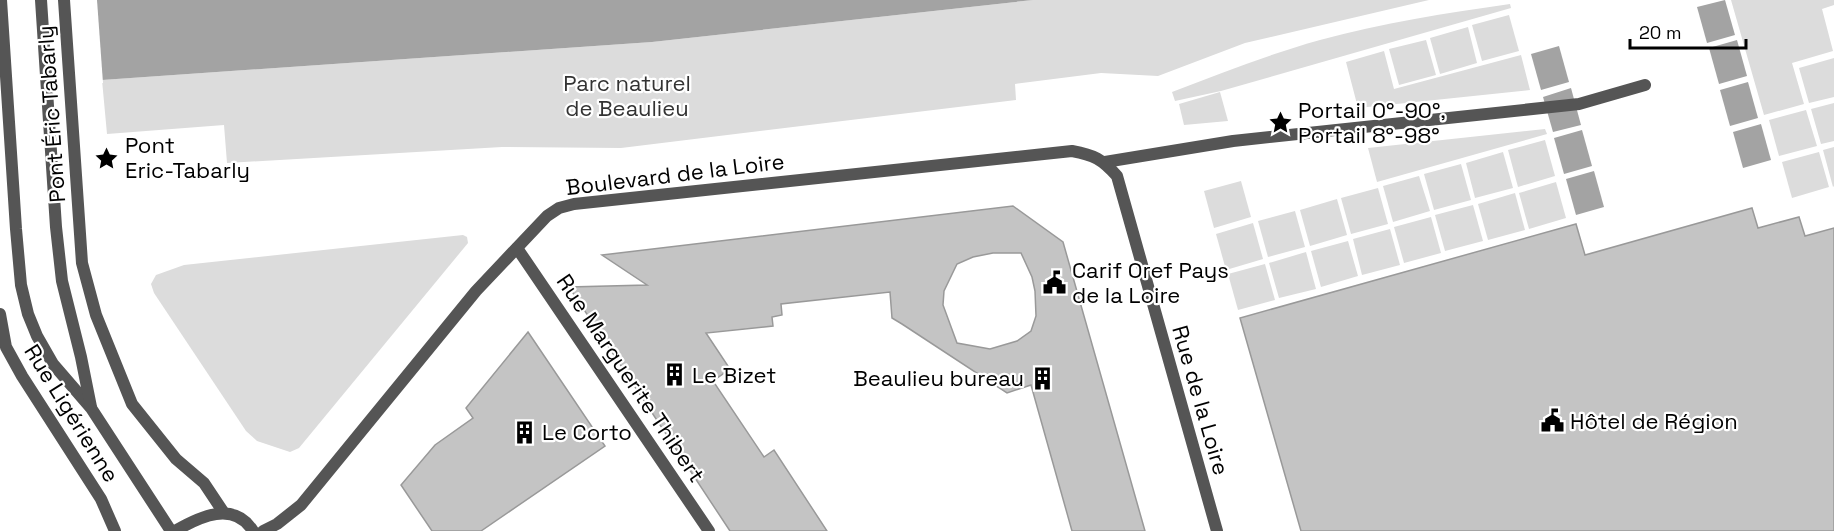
<svg xmlns="http://www.w3.org/2000/svg" width="1834" height="531" viewBox="0 0 1834 531" font-family="'Space Grotesk',sans-serif">
  <rect width="100%" height="100%" fill="#fff"/>
  <g fill="#dcdcdc">
    <polygon points="1033,0 1429,0 1245,43 1158,76 1101,73 1015,84 1016,100 621,148 502,147 227,163 224,125 107,134 102,80 652,42"/>
    <polygon points="1731,0 1834,0 1834,5 1822,9 1833,51 1792,63 1804,104 1764,115"/>
    <path d="M1510,4L1511,8L1221,91L1175,101L1172,92C1221,73 1270,54 1320,40C1382,23 1447,13 1510,4Z"/>
    <polygon points="1509,15 1519,51 1482,61 1472,25"/>
    <polygon points="1468,27 1477,63 1440,74 1430,38"/>
    <polygon points="1426,40 1436,75 1399,85 1389,49"/>
    <polygon points="1384,51 1394,89 1521,55 1530,90 1358,108 1346,62"/>
    <polygon points="1834,58 1834,97 1809,103 1799,68"/>
    <polygon points="1220,92 1228,121 1184,125 1179,104"/>
    <polygon points="1834,103 1834,141 1821,144 1811,109"/>
    <polygon points="1806,110 1817,146 1779,156 1769,120"/>
    <polygon points="1545,129 1547,134 1377,182 1368,148"/>
    <polygon points="1545,140 1555,176 1518,187 1508,150"/>
    <polygon points="1834,147 1834,186 1833,187 1823,150"/>
    <polygon points="1503,152 1513,188 1475,198 1466,163"/>
    <polygon points="1819,152 1829,187 1792,198 1782,162"/>
    <polygon points="1461,164 1471,200 1434,210 1424,174"/>
    <polygon points="1419,176 1430,211 1393,222 1383,186"/>
    <polygon points="1241,181 1251,217 1214,228 1204,191"/>
    <polygon points="1556,182 1566,218 1529,229 1519,193"/>
    <polygon points="1378,188 1388,224 1351,234 1341,198"/>
    <polygon points="1515,193 1525,230 1488,240 1478,204"/>
    <polygon points="1337,199 1347,235 1310,246 1300,210"/>
    <polygon points="1473,205 1483,241 1445,251 1435,215"/>
    <polygon points="1295,211 1305,247 1268,257 1258,221"/>
    <polygon points="1431,217 1441,253 1404,263 1394,227"/>
    <polygon points="1253,223 1263,259 1226,270 1216,234"/>
    <polygon points="1390,229 1400,265 1362,275 1353,239"/>
    <polygon points="463,235 467,237 468,243 299,448 290,452 257,441 246,431 154,293 151,284 156,275 184,265"/>
    <polygon points="1348,241 1358,276 1321,287 1311,251"/>
    <polygon points="1306,252 1316,289 1279,298 1269,263"/>
    <polygon points="1265,264 1275,300 1238,310 1228,274"/>
  </g>
  <g fill="#a3a3a3">
    <polygon points="0,0 1033,0 652,42 102,80 0,96"/>
    <polygon points="1725,0 1735,35 1707,43 1697,7"/>
    <polygon points="1737,40 1747,76 1719,84 1709,48"/>
    <polygon points="1559,46 1569,82 1541,90 1531,54"/>
    <polygon points="1748,82 1758,118 1730,126 1720,90"/>
    <polygon points="1571,88 1581,125 1553,132 1543,97"/>
    <polygon points="1761,124 1771,160 1743,168 1733,132"/>
    <polygon points="1582,130 1592,166 1564,174 1554,138"/>
    <polygon points="1594,171 1604,207 1576,215 1566,179"/>
  </g>
  <polygon fill="#fff" points="0,0 97,0 103,83 0,99"/>
  <g fill="#c4c4c4" stroke="#999" stroke-width="1.5" fill-rule="evenodd">
    <path d="M1013,206L1063,242L1145,531H1072L1031,385L1007,393L902,324L892,318L890,292L781,304L782,315L772,317L773,326L706,333L730,369L713,381L764,457L774,450L827,531H730L569,287L647,285L602,255ZM993,253H1021L1032,277L1035,291L1036,316L1031,331L1017,341L990,349L957,343L943,305L944,291L957,264L973,257Z"/>
    <polygon points="1752,208 1758,228 1799,217 1805,236 1834,228 1834,531 1301,531 1240,318 1576,224 1585,255"/>
    <polygon points="528,332 605,446 481,531 432,531 401,485 435,445 473,418 466,408"/>
  </g>
  <g fill="none" stroke-linecap="round" stroke-linejoin="round">
    <g stroke="#555" stroke-width="12">
      <polyline points="1,0 16,229 21,285 28,314 37,336 53,364 91,408 171,531"/>
      <polyline points="41,0 56,227 62,281 81,357 91,407"/>
      <polyline points="1105,162 1233,141 1579,104 1645,85"/>
    </g>
    <g stroke="#555" stroke-width="12">
      <polyline points="517,248 709,531"/>
      <path d="M263,531L277,524L301,505L476,291L547,216L559,208L574,204L1072,151C1094,155 1102,159 1117,176L1217,531"/>
    </g>
    <g stroke="#555" stroke-width="12">
      <polyline points="64,0 82,263 96,315 132,404 176,459 204,483 224,513"/>
      <polyline points="0,314 6,347 22,376 101,499 115,531"/>
      <path d="M175,531C199,517 234,500 253,531"/>
    </g>
  </g>
  <defs>
    <symbol id="sight-bare" viewBox="-9 -9 18 18"><path d="M0-6L1.8-2.2L6-1.7L2.9 1.2L3.7 5.4L0 3.3L-3.7 5.4L-2.9 1.2L-6-1.7L-1.8-2.2Z" fill="#000" stroke="#fff" stroke-width="2.5" paint-order="stroke"/></symbol>
    <symbol id="civic-bare" viewBox="-9 -9 18 18"><path d="M-.6-6.5H3V-4.5H.6V-3L4-1V1h2V6H-6V1h2V-1L-.6-3ZM-1.2 2.5V6h2.4V2.5Z" fill="#000" stroke="#fff" stroke-width="2.5" paint-order="stroke"/></symbol>
    <symbol id="building-bare" viewBox="-9 -9 18 18"><path d="M-4-6H4V6H1V3H-1V6H-4ZM-2.5-4.3h1.7v1.8h-1.7ZM.8-4.3h1.7v1.8H.8ZM-2.5-1h1.7V.8h-1.7ZM.8-1h1.7V.8H.8Z" fill="#000" stroke="#fff" stroke-width="2.5" paint-order="stroke"/></symbol>
  </defs>
  <g fill-rule="evenodd">
    <use href="#sight-bare" x="1264" y="106" width="33" height="33"/>
    <use href="#sight-bare" x="90" y="142" width="33" height="33"/>
    <use href="#civic-bare" x="1038" y="266" width="33" height="33"/>
    <use href="#building-bare" x="658" y="358" width="33" height="33"/>
    <use href="#building-bare" x="1026" y="362" width="33" height="33"/>
    <use href="#civic-bare" x="1536" y="404" width="33" height="33"/>
    <use href="#building-bare" x="508" y="416" width="33" height="33"/>
  </g>
  <g text-anchor="middle" dominant-baseline="central" stroke-width="4.5" stroke-linejoin="round" paint-order="stroke">
    <g font-size="22" fill="#333" stroke="#fff">
      <text x="627" y="83">Parc naturel<tspan x="627" dy="25">de Beaulieu</tspan></text>
    </g>
    <g font-size="22" fill="#000" stroke="#fff" text-anchor="start">
      <text x="1298" y="110">Portail 0°-90°,<tspan x="1298" dy="25">Portail 8°-98°</tspan></text>
      <text x="125" y="145">Pont<tspan x="125" dy="25">Eric-Tabarly</tspan></text>
      <text x="1072" y="270">Carif Oref Pays<tspan x="1072" dy="25">de la Loire</tspan></text>
      <text x="692" y="375">Le Bizet</text>
      <text x="1024" y="378" text-anchor="end">Beaulieu bureau</text>
      <text x="1570" y="421">Hôtel de Région</text>
      <text x="542" y="432">Le Corto</text>
    </g>
    <g font-size="22" fill="#000" stroke="#fff">
      <text transform="translate(51 114) rotate(-94)">Pont Éric Tabarly</text>
      <text transform="translate(675 174) rotate(-7)">Boulevard de la Loire</text>
      <text transform="translate(631 378) rotate(56)">Rue Marguerite Thibert</text>
      <text transform="translate(1201 400) rotate(74)">Rue de la Loire</text>
      <text transform="translate(72 413) rotate(58)">Rue Ligérienne</text>
    </g>
  </g>
  <path d="M1630 39v9h116v-9" fill="none" stroke="#000000" stroke-width="3"/>
  <text x="1639" y="39" font-size="18" fill="#000000" stroke="#ffffff" stroke-width="4.5" paint-order="stroke">20 m</text>
</svg>
